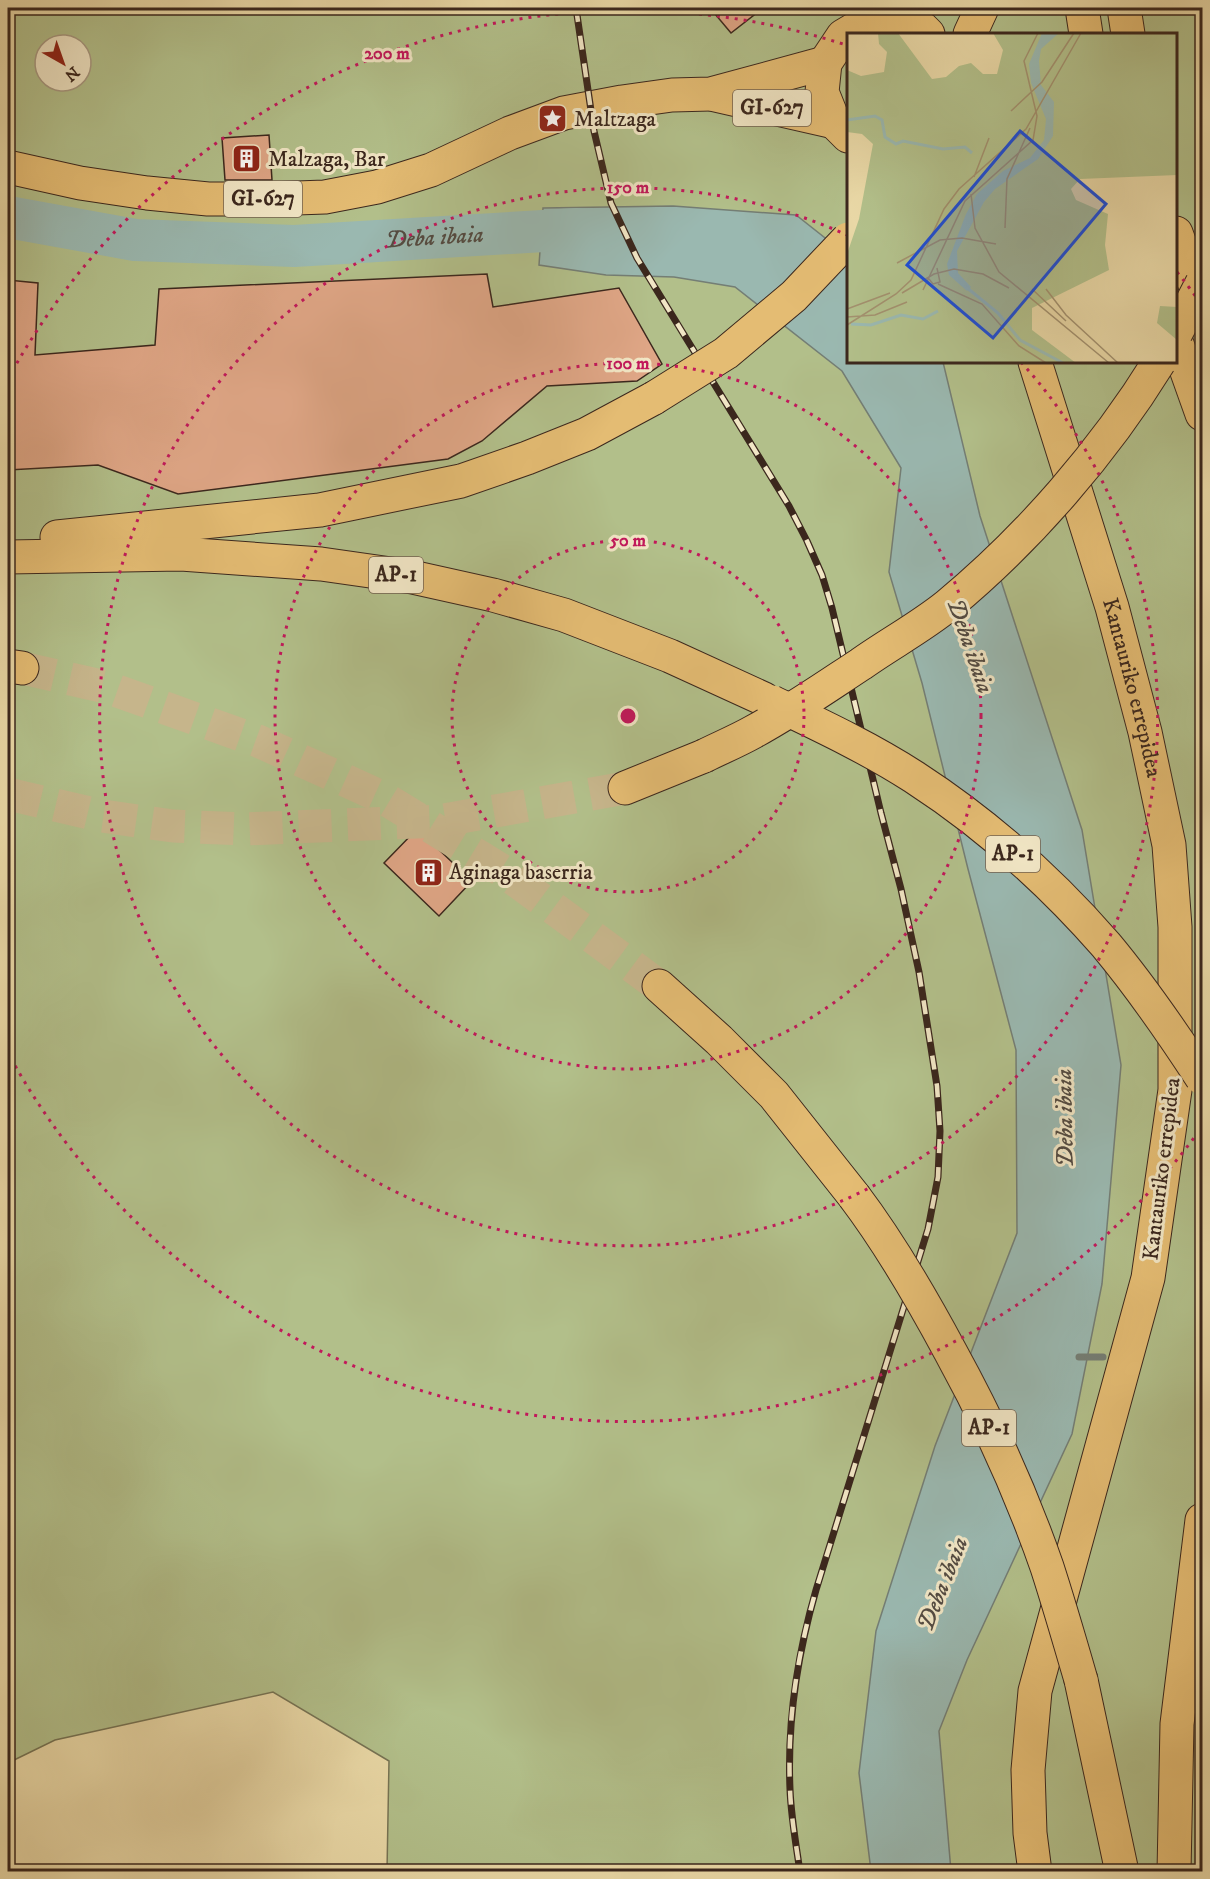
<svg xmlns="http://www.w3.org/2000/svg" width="1210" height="1879" viewBox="0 0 1210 1879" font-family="'IM FELL DW Pica',serif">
  <rect width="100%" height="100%" fill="#e9d8a6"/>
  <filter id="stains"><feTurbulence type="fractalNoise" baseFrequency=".00333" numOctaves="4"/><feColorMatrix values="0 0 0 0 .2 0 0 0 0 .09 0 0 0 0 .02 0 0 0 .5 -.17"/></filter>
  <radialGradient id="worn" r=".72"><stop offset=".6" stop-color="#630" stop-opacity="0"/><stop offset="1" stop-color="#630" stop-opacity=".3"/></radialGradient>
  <path fill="#b2bf8a" stroke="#767354" stroke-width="1.5" fill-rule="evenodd" d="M8,8H1202V1871H387L389,1761L273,1692L55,1740L8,1763ZM848,34H1176V362H848ZM45,45H81V81H45Z"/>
  <polygon fill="#9ab8b0" stroke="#747e75" stroke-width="1.5" points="673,206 796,215 848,256 848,362 943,362 980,516 1082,830 1121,1065 1102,1284 1072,1434 967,1660 939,1731 951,1871 871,1871 859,1773 876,1631 935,1446 1017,1233 1016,1050 968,869 922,683 889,572 901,468 842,371 735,287 674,277 606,275 539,265 543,208"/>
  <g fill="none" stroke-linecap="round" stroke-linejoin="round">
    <polyline stroke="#747e75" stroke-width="7" points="1079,1357 1103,1357"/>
    <path stroke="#9ab8b0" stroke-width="42" id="s1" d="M8,217L135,240L294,246L577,229L598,230"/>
  </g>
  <g fill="#dfa686" stroke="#3b271d" stroke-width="1.5">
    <polygon points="710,8 763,8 731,33"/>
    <polygon points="269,135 272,180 225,180 222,138"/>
    <polygon points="487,274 493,307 619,288 662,364 637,381 547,386 482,441 448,459 178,494 98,465 8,470 8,280 38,283 35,355 155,345 159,289"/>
    <polygon points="417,829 472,881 439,916 384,863"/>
  </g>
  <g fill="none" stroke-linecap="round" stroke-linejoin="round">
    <g stroke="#c6b58b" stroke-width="33" stroke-dasharray="33 16" stroke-linecap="butt">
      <polyline points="22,668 106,687 258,741 382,797 503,871 659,986"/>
      <polyline points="8,794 102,816 173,826 245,829 439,821 625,788"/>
    </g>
    <defs>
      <g id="primary">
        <polyline points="715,95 834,122"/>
        <polyline points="8,167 80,183 147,193 208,199 268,199 325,197 377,187 431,170 510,133 564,113 622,102 672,95 711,94 825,63"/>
      </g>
      <g id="highway">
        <polyline points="1082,8 1086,34"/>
        <polyline points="1124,8 1128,34"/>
        <polyline points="970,34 982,8"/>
        <polyline points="848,136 834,122 822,92 825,63 843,36 865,23 893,19 922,28 928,34"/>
        <polyline points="1176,233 1202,304"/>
        <polyline points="1176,341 1202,414"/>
        <path id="s2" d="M1035,362L1112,607L1145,732L1169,845L1175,927V1090L1148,1278L1035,1691L1028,1770L1030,1833L1035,1872"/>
        <polyline points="57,537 320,510 461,481 527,458 587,434 654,398"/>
        <polyline points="8,557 181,554 321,564 412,577 493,595 564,615 670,656 764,699"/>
        <polyline points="8,666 22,668"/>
        <polyline points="625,788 704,756"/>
        <polyline points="659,986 719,1040 774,1095 854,1196"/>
        <polyline points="1081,1680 1122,1872"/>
        <polyline points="1174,1872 1177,1724 1202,1520"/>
      </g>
    </defs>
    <use href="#primary" stroke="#3b271d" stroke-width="35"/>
    <use href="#highway" stroke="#3b271d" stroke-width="35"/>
    <use href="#primary" stroke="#e4bc73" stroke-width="33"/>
    <use href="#highway" stroke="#e4bc73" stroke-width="33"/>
    <defs>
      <path id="rail" d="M576,8L594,131L611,203L637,258L789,506L807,541L822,575L832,608L881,813L901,889L919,972L937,1086L940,1131L938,1177L928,1229L816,1590C797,1656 787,1720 790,1789C791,1817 796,1844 800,1872"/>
    </defs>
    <use href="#rail" stroke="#3b271d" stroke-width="7"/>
    <use href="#rail" stroke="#f1e6c5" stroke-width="4.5" stroke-dasharray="14" stroke-linecap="butt"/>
    <defs>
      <g id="highway-bridge">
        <polyline points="1176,333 1202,283"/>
        <polyline points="654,398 726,353 794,296 848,239"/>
        <path d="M772,702C820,725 869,748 914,777C985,823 1050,881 1106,945C1141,987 1172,1032 1202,1078"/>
        <path d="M704,756C720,748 737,741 753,732C790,712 826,687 861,664C889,644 921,627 948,605C1029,538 1104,451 1159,362"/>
        <path d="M854,1196C891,1245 921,1297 950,1351C988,1420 1021,1492 1047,1567C1059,1604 1070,1642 1081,1680"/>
      </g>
    </defs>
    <use href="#highway-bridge" stroke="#3b271d" stroke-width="35" stroke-linecap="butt"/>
    <use href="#highway-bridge" stroke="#e4bc73" stroke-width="33"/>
  </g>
  <g fill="none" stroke="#c2185b" stroke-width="3" stroke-dasharray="3 6">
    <circle cx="628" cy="716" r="176"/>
    <circle cx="628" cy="716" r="353"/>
    <path d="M1021 362A529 529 0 1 1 847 235"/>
    <path d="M1199 1131A706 706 0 0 1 8 1053M8 379A706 706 0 0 1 846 45M1177 272A706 706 0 0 1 1199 301"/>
  </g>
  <defs>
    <symbol id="sight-square" viewBox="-11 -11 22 22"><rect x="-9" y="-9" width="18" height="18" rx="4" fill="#8f2418" stroke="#f1e6c5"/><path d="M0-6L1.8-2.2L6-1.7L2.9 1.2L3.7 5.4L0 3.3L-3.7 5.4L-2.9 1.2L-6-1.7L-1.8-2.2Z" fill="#fff"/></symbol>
    <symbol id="building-square" viewBox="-11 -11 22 22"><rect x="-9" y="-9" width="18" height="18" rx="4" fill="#8f2418" stroke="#f1e6c5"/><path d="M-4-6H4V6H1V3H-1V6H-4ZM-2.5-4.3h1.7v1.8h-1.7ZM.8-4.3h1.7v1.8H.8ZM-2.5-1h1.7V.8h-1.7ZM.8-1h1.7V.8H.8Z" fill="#fff"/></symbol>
  </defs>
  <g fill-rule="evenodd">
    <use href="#sight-square" x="536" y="102" width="33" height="33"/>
    <use href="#building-square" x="230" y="142" width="33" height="33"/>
    <use href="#building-square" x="412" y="856" width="33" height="33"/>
  </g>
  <g text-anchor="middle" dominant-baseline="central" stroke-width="6" stroke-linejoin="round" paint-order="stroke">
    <g fill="#f1e6c5" stroke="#72604f" stroke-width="1.5">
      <rect x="733" y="90" width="78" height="36" rx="4.5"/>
      <rect x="224" y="181" width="78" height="36" rx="4.5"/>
      <rect x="369" y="557" width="54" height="36" rx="4.5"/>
      <rect x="986" y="836" width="54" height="36" rx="4.5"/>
      <rect x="962" y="1410" width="54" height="36" rx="4.5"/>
    </g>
    <g font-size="21" font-weight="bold" fill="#3b271d">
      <text x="772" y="108">GI-627</text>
      <text x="263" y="199">GI-627</text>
      <text x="396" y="575">AP-1</text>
      <text x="1013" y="854">AP-1</text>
      <text x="989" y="1428">AP-1</text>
    </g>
    <g font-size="22" fill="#3b271d" stroke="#f1e6c5" text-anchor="start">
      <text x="574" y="119">Maltzaga</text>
      <text x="268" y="159">Malzaga, Bar</text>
      <text x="449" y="872">Aginaga baserria</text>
    </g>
    <g font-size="22" fill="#3b271d" stroke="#f1e6c5">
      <text stroke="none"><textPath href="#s2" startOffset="340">Kantauriko errepidea</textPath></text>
      <text transform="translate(1162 1169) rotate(-83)">Kantauriko errepidea</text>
    </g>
    <g font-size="24" font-style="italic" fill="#534b42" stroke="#f1e6c5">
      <text stroke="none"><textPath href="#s1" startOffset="429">Deba ibaia</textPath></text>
      <text transform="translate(970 646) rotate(71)">Deba ibaia</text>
      <text transform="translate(1065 1118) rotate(-91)">Deba ibaia</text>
      <text transform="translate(943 1584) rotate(-68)">Deba ibaia</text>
    </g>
  </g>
  <g transform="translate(847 33)">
    <rect width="330" height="330" fill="#e9d8a6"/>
    <path d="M31,0H51L85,46L99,44L112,33L124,30L136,41H150L156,17L146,0H330V142L233,146L224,156L229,167L261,181L258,212L262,237L185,275V297L229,330H0V221L12,186L26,111L15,101L0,99V37L14,43L37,39L40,19L32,11ZM313,273L330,274V307L310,290Z" fill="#b2bf8a"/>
    <path d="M195,0H212L194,16L192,28L194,52L207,69L206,103L191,126L148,156L137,169L110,218L111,240L124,254L120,258L102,242L100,231L119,181L130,161L156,138L183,125L197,107L199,86L184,50L182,31Z" fill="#9ab8b0"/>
    <path fill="none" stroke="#9ab8b0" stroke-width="3" d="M0,87L28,83L35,87L38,104L49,111L56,108L96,116L118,114L125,120M119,254L151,280L173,307L216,330M4,291L24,292L54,282L76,286L91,278"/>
    <path fill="none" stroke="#a3916f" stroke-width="1.5" d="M164,78L195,49L227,0M127,144L142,105M124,161L128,195L152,239L262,330M158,195L160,146L183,95M50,230L93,207L115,205L149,211M82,246L86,251L93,249L90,235M91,251L135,271L172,313L199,330M185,256L219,288M199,256L219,282L271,330M76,257L118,168L186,107L190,83L177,28L191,0M55,260L87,241L107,236L136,241L162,255M0,276L43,260M0,284L28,282L60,269M0,292L49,261L64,247L97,176L112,156L179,96L234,0"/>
    <path fill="#1d4ed8" fill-opacity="0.15" stroke="#1d4ed8" stroke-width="3" d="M173,98L259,171L146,305L60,232Z"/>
    <rect width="330" height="330" fill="none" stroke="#3b271d" stroke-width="3"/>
  </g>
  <circle cx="628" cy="716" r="9" fill="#c2185b" stroke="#f1e6c5" stroke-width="3"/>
  <g font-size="18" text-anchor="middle" font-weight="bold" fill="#c2185b" stroke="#f1e6c5" stroke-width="6" stroke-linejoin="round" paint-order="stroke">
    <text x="387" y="59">200 m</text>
    <text x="628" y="193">150 m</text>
    <text x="628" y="369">100 m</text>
    <text x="628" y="546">50 m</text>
  </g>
  <rect width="1210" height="1879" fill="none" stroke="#e9d8a6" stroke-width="30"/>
  <rect x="9" y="9" width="1192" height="1861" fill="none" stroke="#3b271d" stroke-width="3"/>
  <rect x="15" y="15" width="1180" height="1849" fill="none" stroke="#3b271d" stroke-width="1.5"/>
  <g transform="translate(63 63) rotate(140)"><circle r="28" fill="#f1e6c5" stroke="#a89a82" stroke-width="1.5"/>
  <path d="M0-4.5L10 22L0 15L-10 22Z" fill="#8f2418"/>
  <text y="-9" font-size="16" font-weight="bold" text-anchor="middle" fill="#3b271d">N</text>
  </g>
  <rect width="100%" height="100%" filter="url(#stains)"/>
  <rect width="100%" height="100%" fill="url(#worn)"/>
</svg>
